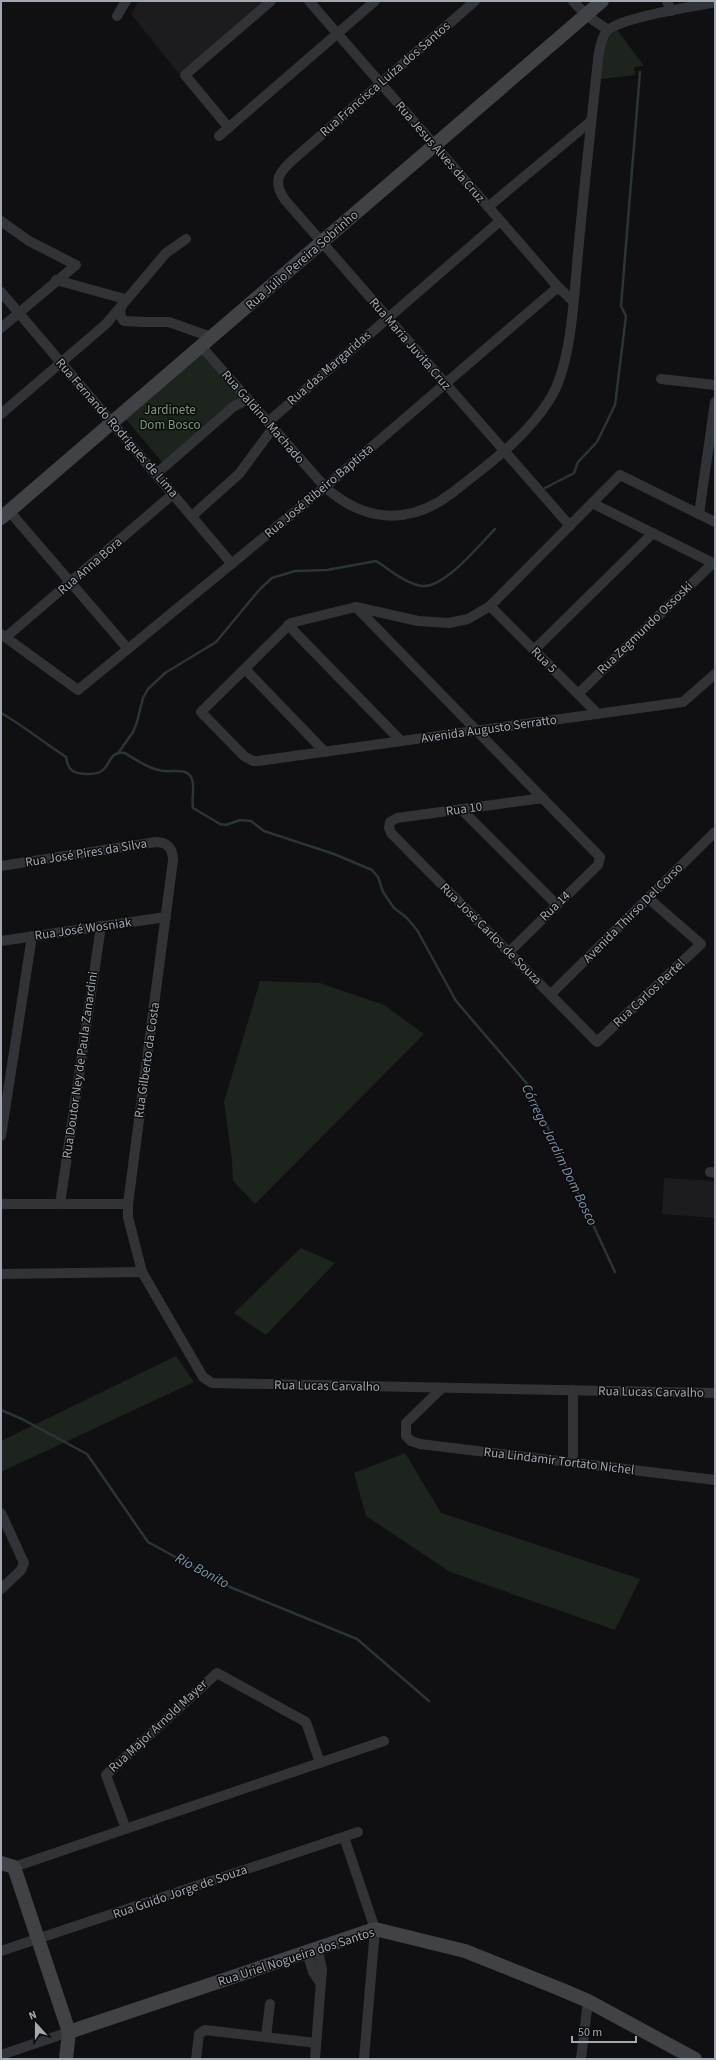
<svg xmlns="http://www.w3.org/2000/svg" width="716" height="2060" viewBox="0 0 716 2060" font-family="'Source Sans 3',sans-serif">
  <rect width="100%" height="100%" fill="#101012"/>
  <g fill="#1c1c1f">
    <polygon points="139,1 263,1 179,74 131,14"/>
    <polygon points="664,1178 715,1181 715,1218 662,1214"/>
  </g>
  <g fill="#1d241d">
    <path d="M617,30L644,66L634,67L635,75L600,79C602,62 601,40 617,30Z"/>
    <polygon points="201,351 240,397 163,463 124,417"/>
    <polygon points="260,981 320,983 384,1005 424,1034 255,1204 233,1181 232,1160 224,1102"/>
    <polygon points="301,1248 335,1263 266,1335 234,1313"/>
    <polygon points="176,1356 194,1382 1,1472 1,1441"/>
    <polygon points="405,1453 441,1513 640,1579 615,1630 450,1572 366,1516 354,1473"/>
  </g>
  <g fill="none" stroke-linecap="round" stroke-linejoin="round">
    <g stroke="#2a3439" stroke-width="2.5">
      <polyline points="545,488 574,473 578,462 597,442 615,405 626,316 621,306 640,72"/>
      <path d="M1,713C24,726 44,743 66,757C68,771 74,774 87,774C91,774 96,774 100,772C112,766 107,751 125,753C136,760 151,770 165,771C173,772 186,768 191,777C196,786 191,798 193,808L220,824L226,825L240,820L251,821L264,831L334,854L372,870L378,877L383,892L394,908L406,917L417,930L456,1001L528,1085L615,1272"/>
      <path d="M119,752L133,732L137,722L143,698L148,689L165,673L216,642L260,589L272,578L295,571L327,570L376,561C389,569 406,584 422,586C445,588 480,544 495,529"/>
      <polyline points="1,1410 22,1419 87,1454 148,1542 230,1587 357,1639 429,1701"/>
    </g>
    <g stroke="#313336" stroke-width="10">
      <polyline points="309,1 558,287 573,301"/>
      <path d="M475,1L296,157C280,171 271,180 285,200L570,526"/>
      <polyline points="573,1 586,15 608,30"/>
      <polyline points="667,1 671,11"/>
      <polyline points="117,16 126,1"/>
      <polyline points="229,128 185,75 271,1"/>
      <polyline points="219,136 375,1"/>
      <polyline points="488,207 591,121"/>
      <polyline points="1,221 29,241 76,265 1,328"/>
      <path d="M56,280L125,299C121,307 117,314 124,321L146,322"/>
      <polyline points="1,292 232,564"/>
      <polyline points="140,322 169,322 211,337"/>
      <path d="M201,346L325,487C364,522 409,526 452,493C487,465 526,438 550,399C572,364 574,294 578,253C584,188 591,124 598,60C599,51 601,38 607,31C620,17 694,7 715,2"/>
      <polyline points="661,379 715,385"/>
      <polyline points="1,414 106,324 166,253 186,239"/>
      <polyline points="268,422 500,221"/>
      <polyline points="156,474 233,407 248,399"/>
      <polyline points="592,503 715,564"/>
      <polyline points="9,511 128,649"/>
      <polyline points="699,514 715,402"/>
      <polyline points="192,516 239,474 273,428"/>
      <polyline points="715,522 620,475 490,606 468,619 449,623 418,621 356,607 291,623 201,712 244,756 253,761 258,761 683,702 715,674"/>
      <polyline points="490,606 598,714"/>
      <polyline points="356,607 600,857 598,865 509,952"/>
      <polyline points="288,625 401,741"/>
      <polyline points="1,634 78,690 325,487 558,287"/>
      <polyline points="6,637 173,494"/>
      <polyline points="534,650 653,533"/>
      <polyline points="245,669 325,752"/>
      <polyline points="578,694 713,563"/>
      <polyline points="543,798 397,818 390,822 389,828 391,833 597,1042 701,944 648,898"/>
      <polyline points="461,809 557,905"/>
      <path d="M1,866L156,842C167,842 173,848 173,860L128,1204V1217L142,1272"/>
      <polyline points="1,941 166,917"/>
      <polyline points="551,994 715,832"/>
      <polyline points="1,1136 32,936"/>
      <polyline points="710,1172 715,1173"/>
      <polyline points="1,1204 128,1204"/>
      <polyline points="60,1204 101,926"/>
      <polyline points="1,1274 142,1272 203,1377 212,1383 715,1393"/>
      <polyline points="442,1388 406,1423 406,1436 411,1441 420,1444 715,1480"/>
      <polyline points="573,1390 573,1463"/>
      <polyline points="1,1513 24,1563 21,1570 1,1589"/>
      <polyline points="126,1829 106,1775 217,1673 306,1722 320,1763"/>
      <polyline points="344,1837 375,1929 364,2059"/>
      <polyline points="14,1867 384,1741"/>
      <polyline points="1,1951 358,1832"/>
      <polyline points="307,1952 313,1972 321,1984"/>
      <polyline points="266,2037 270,2004"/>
      <polyline points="1,2055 69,2032"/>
      <polyline points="196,2059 199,2034 205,2030 316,2043"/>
      <polyline points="315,2059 322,1969 317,1948"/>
      <polyline points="581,2059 588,2001"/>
    </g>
    <g stroke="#404246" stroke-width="14">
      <polyline points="1,518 602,1"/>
      <polyline points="1,1863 14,1867 69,2032 66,2059"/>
      <polyline points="69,2032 375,1929 465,1951 560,1989 588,2001 695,2059"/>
    </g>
  </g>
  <g text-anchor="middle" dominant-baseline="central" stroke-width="3" stroke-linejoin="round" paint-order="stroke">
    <g font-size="13" fill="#a2a8b2" stroke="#0b0b0d">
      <text transform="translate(385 79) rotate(-41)">Rua Francisca Luíza dos Santos</text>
      <text transform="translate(440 152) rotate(49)">Rua Jesus Alves da Cruz</text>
      <text transform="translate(302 260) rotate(-41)">Rua Júlio Pereira Sobrinho</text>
      <text transform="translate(410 344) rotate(49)">Rua Maria Juvita Cruz</text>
      <text transform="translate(329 368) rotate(-41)">Rua das Margaridas</text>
      <text transform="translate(263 417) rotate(49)">Rua Galdino Machado</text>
      <text transform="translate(117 428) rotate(49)">Rua Fernando Rodrigues de Lima</text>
      <text transform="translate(319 491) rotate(-40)">Rua José Ribeiro Baptista</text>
      <text transform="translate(90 566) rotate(-41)">Rua Anna Bora</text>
      <text transform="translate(645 628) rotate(-44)">Rua Zegmundo Ossoski</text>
      <text transform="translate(544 660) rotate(45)">Rua 5</text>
      <text transform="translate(489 729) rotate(-8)">Avenida Augusto Serratto</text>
      <text transform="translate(464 809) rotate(-8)">Rua 10</text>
      <text transform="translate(86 853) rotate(-9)">Rua José Pires da Silva</text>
      <text transform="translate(555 906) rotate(-44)">Rua 14</text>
      <text transform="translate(633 913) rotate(-45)">Avenida Thirso Del Corso</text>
      <text transform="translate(83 929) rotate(-8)">Rua José Wosniak</text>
      <text transform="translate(491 934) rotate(45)">Rua José Carlos de Souza</text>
      <text transform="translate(649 993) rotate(-43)">Rua Carlos Pertel</text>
      <text transform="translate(147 1060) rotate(-82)">Rua Gilberto da Costa</text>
      <text transform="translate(80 1065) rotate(-82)">Rua Doutor Ney de Paula Zanardini</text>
      <text transform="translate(327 1386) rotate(1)">Rua Lucas Carvalho</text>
      <text transform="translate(651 1392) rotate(1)">Rua Lucas Carvalho</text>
      <text transform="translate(559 1461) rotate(7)">Rua Lindamir Tortato Nichel</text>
      <text transform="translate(158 1726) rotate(-43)">Rua Major Arnold Mayer</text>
      <text transform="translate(180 1892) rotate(-19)">Rua Guido Jorge de Souza</text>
      <text transform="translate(296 1957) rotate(-18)">Rua Uriel Nogueira dos Santos</text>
    </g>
    <g font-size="13" fill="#7a9c79" stroke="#0b0b0d">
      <text x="170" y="410">Jardinete<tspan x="170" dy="15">Dom Bosco</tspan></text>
    </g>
    <g font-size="14" font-style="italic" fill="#7a99ac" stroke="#0b0b0d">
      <text transform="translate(559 1155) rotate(64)">Córrego Jardim Dom Bosco</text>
      <text transform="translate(202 1571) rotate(28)">Rio Bonito</text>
    </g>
  </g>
  <rect width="716" height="2060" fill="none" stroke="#a2a8b2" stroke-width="4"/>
  <g transform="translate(36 2024) rotate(339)" stroke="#0b0b0d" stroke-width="3" paint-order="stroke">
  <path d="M0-3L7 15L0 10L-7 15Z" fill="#a2a8b2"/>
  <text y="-6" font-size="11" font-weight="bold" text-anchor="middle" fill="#a2a8b2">N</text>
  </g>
  <path d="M572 2036v6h64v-6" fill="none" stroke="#a2a8b2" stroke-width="2"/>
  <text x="578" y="2036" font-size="12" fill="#a2a8b2" stroke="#0b0b0d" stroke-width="3" paint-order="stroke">50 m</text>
</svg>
